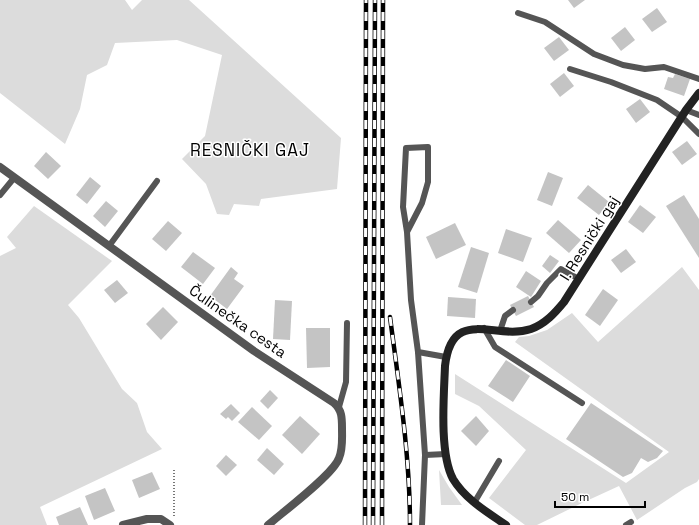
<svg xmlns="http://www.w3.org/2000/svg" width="699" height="525" viewBox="0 0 699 525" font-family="'Space Grotesk',sans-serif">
  <rect width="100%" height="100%" fill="#fff"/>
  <g fill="#dcdcdc">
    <polygon points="0,0 125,0 132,10 142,0 189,0 341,138 337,189 261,199 259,206 234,204 229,215 217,214 206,184 182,159 205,136 222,55 177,40 115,43 107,65 87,75 80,109 65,144 0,93"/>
    <polygon points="34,206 112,261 68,305 79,318 122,389 137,403 147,432 162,449 40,507 47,525 0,525 0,256 16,248 7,237"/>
    <polygon points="682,267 699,290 699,479 697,482 685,488 637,520 619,486 582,503 537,525 525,525 489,498 526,450 479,406 455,394 455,374 626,483 669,452 515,342 519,337 529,336 547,330 572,313 598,342"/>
    <polygon points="439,470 449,487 462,505 441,505"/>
  </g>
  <g fill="#c4c4c4">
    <polygon points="568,0 585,0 574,8"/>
    <polygon points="657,8 667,22 652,32 642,19"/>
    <polygon points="625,27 635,40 621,51 611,38"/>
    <polygon points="559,37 569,50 554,61 544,48"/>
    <polygon points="564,73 574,86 560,97 550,84"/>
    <polygon points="675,74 690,79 684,96 664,89 668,77 673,78"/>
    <polygon points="640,99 650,112 636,123 626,109"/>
    <polygon points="687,141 697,154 682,165 672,152"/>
    <polygon points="46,152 61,166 48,179 34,166"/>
    <polygon points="548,172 563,178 552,206 537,200"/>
    <polygon points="90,177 101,186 87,204 76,195"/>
    <polygon points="588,185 609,202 599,215 577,198"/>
    <polygon points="684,195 699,219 699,258 666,206"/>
    <polygon points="106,201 118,211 105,227 93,216"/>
    <polygon points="640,205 656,217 643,233 628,222"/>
    <polygon points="558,220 581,240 569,253 546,233"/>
    <polygon points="168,221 182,233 166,251 152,239"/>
    <polygon points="455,223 466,245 436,259 426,237"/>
    <polygon points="506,229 532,238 523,262 498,253"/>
    <polygon points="471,247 489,253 477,293 458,287"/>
    <polygon points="626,249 636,262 621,273 611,260"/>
    <polygon points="193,252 215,268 203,284 181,267"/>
    <polygon points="550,255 559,261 550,273 542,266"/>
    <polygon points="231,267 238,273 234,279 244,286 227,309 210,296"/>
    <polygon points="526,271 541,281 531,297 516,287"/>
    <polygon points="117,280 128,293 115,303 104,290"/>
    <polygon points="603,289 618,300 600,326 585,315"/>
    <polygon points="528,296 534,307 516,316 510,305"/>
    <polygon points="448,297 476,299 475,318 447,316"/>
    <polygon points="275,300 292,301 290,340 273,339"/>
    <polygon points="163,307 178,322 161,340 146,324"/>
    <polygon points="306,328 330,328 330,367 307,368"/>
    <polygon points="506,360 530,376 513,402 488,386"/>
    <polygon points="270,390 278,398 268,409 260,401"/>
    <polygon points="591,403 663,451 657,458 648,462 641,458 632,473 623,477 566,439"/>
    <polygon points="231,404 240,413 232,421 228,417 226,419 220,414"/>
    <polygon points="252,407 272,426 259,440 238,422"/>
    <polygon points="300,416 320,434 302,454 282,435"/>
    <polygon points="476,416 489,431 476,446 461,431"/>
    <polygon points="267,448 284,464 274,475 257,460"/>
    <polygon points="226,455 237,465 226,476 216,466"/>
    <polygon points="152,472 160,489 139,498 132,480"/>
    <polygon points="105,488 115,511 94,520 85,496"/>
    <polygon points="80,507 88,525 59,525 56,517"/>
  </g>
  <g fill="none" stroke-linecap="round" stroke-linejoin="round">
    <polyline stroke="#777" stroke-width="2" stroke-dasharray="1 2" stroke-linecap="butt" points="174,470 174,516"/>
    <g stroke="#555" stroke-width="6">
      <polyline points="518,13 545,22 594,54 623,65 645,69 664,67 699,79"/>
      <polyline points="570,69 611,82 657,100 682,117 699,134"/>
      <polyline points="686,110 699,115"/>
      <polyline points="0,195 14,178"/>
      <polyline points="407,232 403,207 406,148 428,147 428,182 422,203 407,232 411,300 418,352 446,357"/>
      <polyline points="109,246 157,181"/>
      <polyline points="531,302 538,296 547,283 561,269 579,279"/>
      <polyline points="484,328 495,347 582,403"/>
      <polyline points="500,331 505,316 513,310"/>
      <polyline points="418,352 425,455 422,525"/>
      <polyline points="339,407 346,382 347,323"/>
      <polyline points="425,455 446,454"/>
      <polyline points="474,503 499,461"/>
      <polyline points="626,525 631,522"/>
    </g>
    <g stroke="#555" stroke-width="8">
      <path d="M0,167L254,351L334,403C342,410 342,418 342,428C342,439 343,449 339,458C334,474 283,512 268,525"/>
      <polyline points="123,525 147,519 161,519 170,525"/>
    </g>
    <path stroke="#222" stroke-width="8" d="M506,525C487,512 465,499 453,479C439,453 444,395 445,366C452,305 495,341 531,329C545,324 555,313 564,302L686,110L699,93"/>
    <defs>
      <g id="rail">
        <path d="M390,317C399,386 410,455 410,525"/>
        <polyline points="365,525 366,0"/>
        <polyline points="373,525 375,0"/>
        <polyline points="382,525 383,0"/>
      </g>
    </defs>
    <use href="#rail" stroke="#000" stroke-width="4.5"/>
    <use href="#rail" stroke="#fff" stroke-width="3" stroke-dasharray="9" stroke-linecap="butt"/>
  </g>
  <g text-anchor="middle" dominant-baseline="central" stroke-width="3" stroke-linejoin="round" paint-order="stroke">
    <g font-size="15" fill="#000" stroke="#fff">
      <text transform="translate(589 238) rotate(-58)">I. Resnički gaj</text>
      <text transform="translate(238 321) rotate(35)">Čulinečka cesta</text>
    </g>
    <g font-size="17" letter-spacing="1" fill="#000" stroke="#fff">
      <text x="250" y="150">RESNIČKI GAJ</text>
    </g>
  </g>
  <path d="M555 501v6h90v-6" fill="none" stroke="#000000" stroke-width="2"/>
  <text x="561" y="501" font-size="12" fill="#000000" stroke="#ffffff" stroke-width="3" paint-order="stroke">50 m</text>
</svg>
